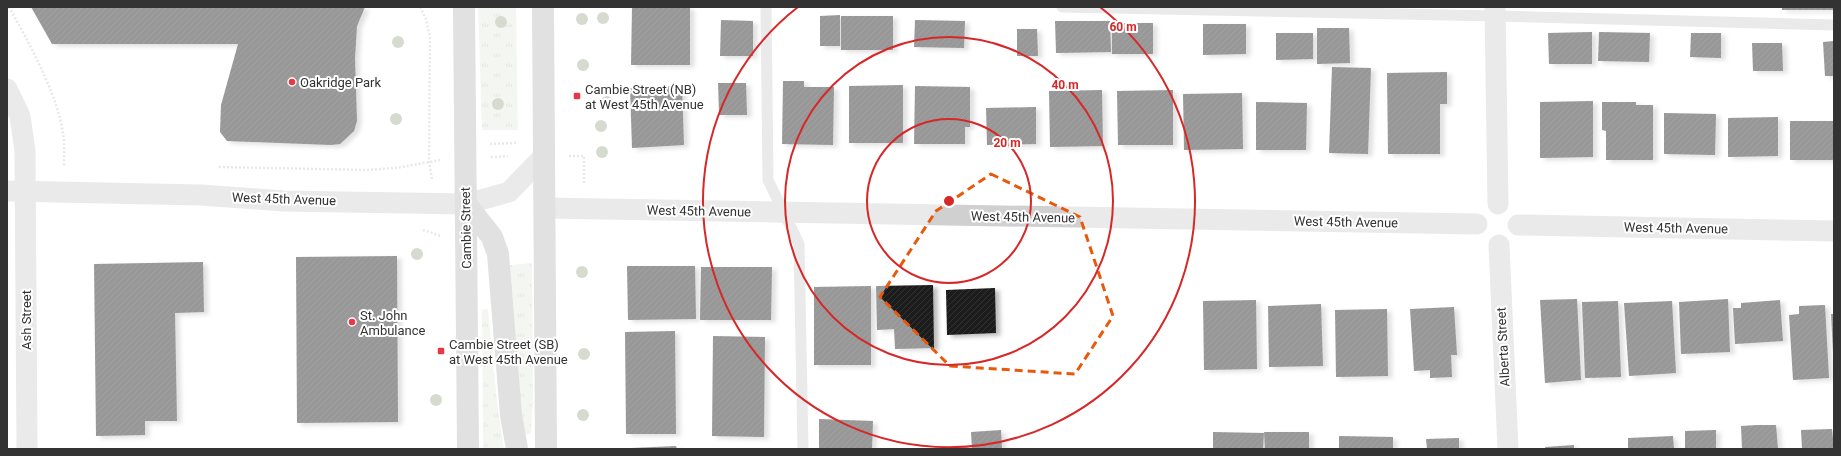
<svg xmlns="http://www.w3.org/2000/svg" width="1841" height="456" viewBox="0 0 1841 456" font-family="Roboto,sans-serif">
  <defs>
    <pattern id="grass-tufts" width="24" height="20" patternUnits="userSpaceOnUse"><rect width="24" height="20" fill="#e6ecdf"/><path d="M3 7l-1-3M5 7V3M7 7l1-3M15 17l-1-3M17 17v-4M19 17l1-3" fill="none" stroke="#c6cbc0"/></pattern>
    <pattern id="building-hatch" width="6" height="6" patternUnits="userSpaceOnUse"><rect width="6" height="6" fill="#1a1a1a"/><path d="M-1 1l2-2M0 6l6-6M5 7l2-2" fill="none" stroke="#333"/></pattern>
    <filter id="shadow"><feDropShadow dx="4.5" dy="2.5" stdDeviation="2" flood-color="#0004"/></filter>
  </defs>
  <rect width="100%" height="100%" fill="#fff"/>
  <g fill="url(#grass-tufts)">
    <polygon points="478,7 516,7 518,130 482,130"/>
    <polygon points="532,263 533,398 531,433 526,435 524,433 510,309 510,265"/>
    <polygon points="488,309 497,402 504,449 483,449 482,310"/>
  </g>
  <g fill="url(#building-hatch)" filter="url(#shadow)">
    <polygon points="31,7 365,7 357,26 355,58 357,121 354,131 340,144 331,145 227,141 220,132 221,105 238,44 52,44"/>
    <polygon points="632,7 690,7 690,65 631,65"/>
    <rect x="1782" y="7" width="52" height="3"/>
    <polygon points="840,15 840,46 820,46 820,16"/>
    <rect x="841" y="16" width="52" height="34"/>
    <polygon points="721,20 753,21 753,56 720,56"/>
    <polygon points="915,20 965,21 964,48 914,47"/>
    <polygon points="1055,21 1110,21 1111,52 1056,53"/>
    <rect x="1112" y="23" width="41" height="31"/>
    <polygon points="1203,24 1246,24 1246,54 1203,55"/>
    <polygon points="1317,28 1349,28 1350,63 1317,64"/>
    <polygon points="1017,29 1037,29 1038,56 1017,56"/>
    <polygon points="1592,32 1592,64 1549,64 1548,33"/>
    <polygon points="1599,32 1650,33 1649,62 1598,61"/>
    <polygon points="1276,33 1313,33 1313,59 1276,60"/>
    <polygon points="1691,33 1721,33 1721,58 1690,57"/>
    <polygon points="1834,41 1834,76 1825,76 1823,42"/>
    <polygon points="1752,43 1782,43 1783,71 1753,71"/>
    <polygon points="1332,67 1371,68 1368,154 1329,153"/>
    <polygon points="1447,72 1447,104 1440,104 1440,154 1388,154 1387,73"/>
    <polygon points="783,81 804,81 804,87 834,87 833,145 782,144"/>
    <polygon points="718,83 746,83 747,115 719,115"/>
    <polygon points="903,85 903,143 849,143 849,86"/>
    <polygon points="682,86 684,145 632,148 630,88"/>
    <polygon points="915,86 970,87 970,127 965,127 965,144 914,144"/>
    <polygon points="1102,90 1103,146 1050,147 1049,91"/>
    <polygon points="1173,90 1173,145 1118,145 1117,91"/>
    <polygon points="1242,93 1243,149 1184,150 1183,94"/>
    <polygon points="1593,101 1593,157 1540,158 1540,102"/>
    <polygon points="1256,102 1307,103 1306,150 1256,150"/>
    <polygon points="1602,102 1636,102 1636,105 1653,105 1653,160 1606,160 1606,131 1602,130"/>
    <polygon points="1036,107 1036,144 987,145 986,108"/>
    <polygon points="1664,113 1716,114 1715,155 1664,154"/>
    <polygon points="1778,117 1778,156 1728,157 1728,118"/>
    <rect x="1790" y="121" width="44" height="39"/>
    <polygon points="397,256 398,422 297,423 296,257"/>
    <polygon points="203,262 204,312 175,313 177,421 145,421 145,435 96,436 94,264"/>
    <polygon points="627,266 695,266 696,319 628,320"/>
    <polygon points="701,267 772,267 771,320 700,320"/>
    <polygon points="933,285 934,348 895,349 894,329 877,330 876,286"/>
    <polygon points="871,286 871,365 814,365 814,287"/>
    <polygon points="995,288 996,333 947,335 946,290"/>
    <polygon points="1577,299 1581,380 1545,383 1540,300"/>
    <polygon points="1728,299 1730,352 1681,354 1679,302"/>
    <polygon points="1256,300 1257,369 1204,370 1203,301"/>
    <polygon points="1780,300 1783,341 1735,344 1733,308 1741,308 1741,303"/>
    <polygon points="1618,301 1621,377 1585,378 1582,302"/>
    <polygon points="1672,301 1676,373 1629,376 1624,303"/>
    <polygon points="1321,304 1323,366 1269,367 1268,306"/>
    <polygon points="1825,305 1829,378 1793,380 1789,315 1799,314 1799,306"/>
    <polygon points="1454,307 1457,355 1451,355 1452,377 1430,378 1430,370 1414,371 1410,309"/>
    <polygon points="1387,309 1388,376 1336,377 1335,310"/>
    <polygon points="1831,314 1834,314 1834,353 1833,353"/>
    <polygon points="675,331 676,434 626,434 625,332"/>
    <polygon points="713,336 765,337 764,437 712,436"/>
    <polygon points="819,419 873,421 872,449 819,449"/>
    <polygon points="1757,425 1776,425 1778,449 1742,449 1741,426"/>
    <polygon points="1832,429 1834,449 1802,449 1801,430"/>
    <polygon points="1001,430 1002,449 972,449 971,432"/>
    <polygon points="1716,430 1716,449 1685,449 1685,431"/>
    <polygon points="1213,432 1264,433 1263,449 1213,449"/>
    <polygon points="1264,432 1309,432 1309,449 1265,449"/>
    <polygon points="1339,436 1393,437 1393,449 1339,449"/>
    <polygon points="1673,436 1674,449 1628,449 1628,438"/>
    <polygon points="1459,438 1459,449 1427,449 1426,439"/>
    <polygon points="1574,445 1574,449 1546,449 1545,447"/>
    <polygon points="676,446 677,449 632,449 632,448"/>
  </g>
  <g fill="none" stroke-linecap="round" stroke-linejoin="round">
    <g stroke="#cdcdcd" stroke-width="2.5" stroke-dasharray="2 2" stroke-linecap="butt">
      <path d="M9,7C28,41 58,95 63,134C65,144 64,156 64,167"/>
      <polyline points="420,7 426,19 430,37 429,161 432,179"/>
      <polyline points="490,144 516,143"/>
      <polyline points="569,156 584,156 584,184"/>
      <polyline points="491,157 508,156"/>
      <polyline points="219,167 366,170 396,168 440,160"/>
      <polyline points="423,230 441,236"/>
    </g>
    <g stroke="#d0d0d0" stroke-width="11">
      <polyline points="766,7 768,180 799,244 803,449"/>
      <polyline points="1062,7 1495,16 1834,25"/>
    </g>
    <g stroke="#d0d0d0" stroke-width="21">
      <polyline points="1495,7 1498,204"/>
      <polyline points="7,89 20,116 25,151 27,449"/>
      <polyline points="7,191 201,195 284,201 466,204 509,192 544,156"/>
      <polyline points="544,208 1477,224"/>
      <polyline points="1518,225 1834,231"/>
      <polyline points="1499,245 1508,449"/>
    </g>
    <g stroke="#bdbdbd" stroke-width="22">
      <polyline points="464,7 468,449"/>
      <polyline points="543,7 546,449"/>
      <polyline points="466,204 492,237 498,254 511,415 517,449"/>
    </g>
  </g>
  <g fill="#a2b095">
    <circle cx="603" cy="18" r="6"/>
    <circle cx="582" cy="19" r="6"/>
    <circle cx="501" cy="22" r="6"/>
    <circle cx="398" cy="42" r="6"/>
    <circle cx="583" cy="65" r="6"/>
    <circle cx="607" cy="102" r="6"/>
    <circle cx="498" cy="104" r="6"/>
    <circle cx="396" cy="119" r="6"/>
    <circle cx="601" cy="126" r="6"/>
    <circle cx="602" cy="152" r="6"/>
    <circle cx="417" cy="254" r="6"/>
    <circle cx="582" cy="272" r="6"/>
    <circle cx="584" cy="354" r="6"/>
    <circle cx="436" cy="400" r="6"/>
    <circle cx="583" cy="415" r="6"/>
  </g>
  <path d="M0 0H1841V456H0ZM991,174L1080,217L1113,316L1075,374L950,366L880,297L936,211Z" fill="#fff" fill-opacity=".55" fill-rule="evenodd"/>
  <path fill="none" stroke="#e8590c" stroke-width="3" stroke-dasharray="8 5" stroke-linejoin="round" d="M991,174L1080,217L1113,316L1075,374L950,366L880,297L936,211Z"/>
  <g fill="none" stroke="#d62828" stroke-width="2">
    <circle cx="949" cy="201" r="82"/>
    <circle cx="949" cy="201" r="164"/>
    <path d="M1100 7A246 246 0 1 1 798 7"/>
  </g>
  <g fill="#e63946" stroke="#fff" stroke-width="1.5">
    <circle cx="292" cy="82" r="4"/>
    <rect x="573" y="92" width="8" height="8" rx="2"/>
    <circle cx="352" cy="322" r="4"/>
    <rect x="437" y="347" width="8" height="8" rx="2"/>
  </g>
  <g text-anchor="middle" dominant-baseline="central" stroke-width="4" stroke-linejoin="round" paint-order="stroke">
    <g font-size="13" fill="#333" stroke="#fff" text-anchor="start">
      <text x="300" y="82">Oakridge Park</text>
      <text x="585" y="89">Cambie Street (NB)<tspan x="585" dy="15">at West 45th Avenue</tspan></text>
      <text x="360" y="315">St. John<tspan x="360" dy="15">Ambulance</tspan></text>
      <text x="449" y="344">Cambie Street (SB)<tspan x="449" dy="15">at West 45th Avenue</tspan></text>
    </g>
    <g font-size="13" fill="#333" stroke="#fff">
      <text transform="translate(284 199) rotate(2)">West 45th Avenue</text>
      <text transform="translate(699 211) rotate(1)">West 45th Avenue</text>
      <text transform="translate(1023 217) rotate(1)">West 45th Avenue</text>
      <text transform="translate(1346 222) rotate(1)">West 45th Avenue</text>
      <text transform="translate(466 228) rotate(-91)">Cambie Street</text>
      <text transform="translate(1676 228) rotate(1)">West 45th Avenue</text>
      <text transform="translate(26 320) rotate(-90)">Ash Street</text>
      <text transform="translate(1503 347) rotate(-93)">Alberta Street</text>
    </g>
  </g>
  <circle cx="949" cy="201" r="6" fill="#d62828" stroke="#fff" stroke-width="2"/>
  <g font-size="12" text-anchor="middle" font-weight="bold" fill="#d62828" stroke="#fff" stroke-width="4" stroke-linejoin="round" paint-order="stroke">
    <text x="1123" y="31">60 m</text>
    <text x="1065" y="89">40 m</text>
    <text x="1007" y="147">20 m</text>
  </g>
  <rect width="1841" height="456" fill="none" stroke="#333333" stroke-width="16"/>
</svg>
